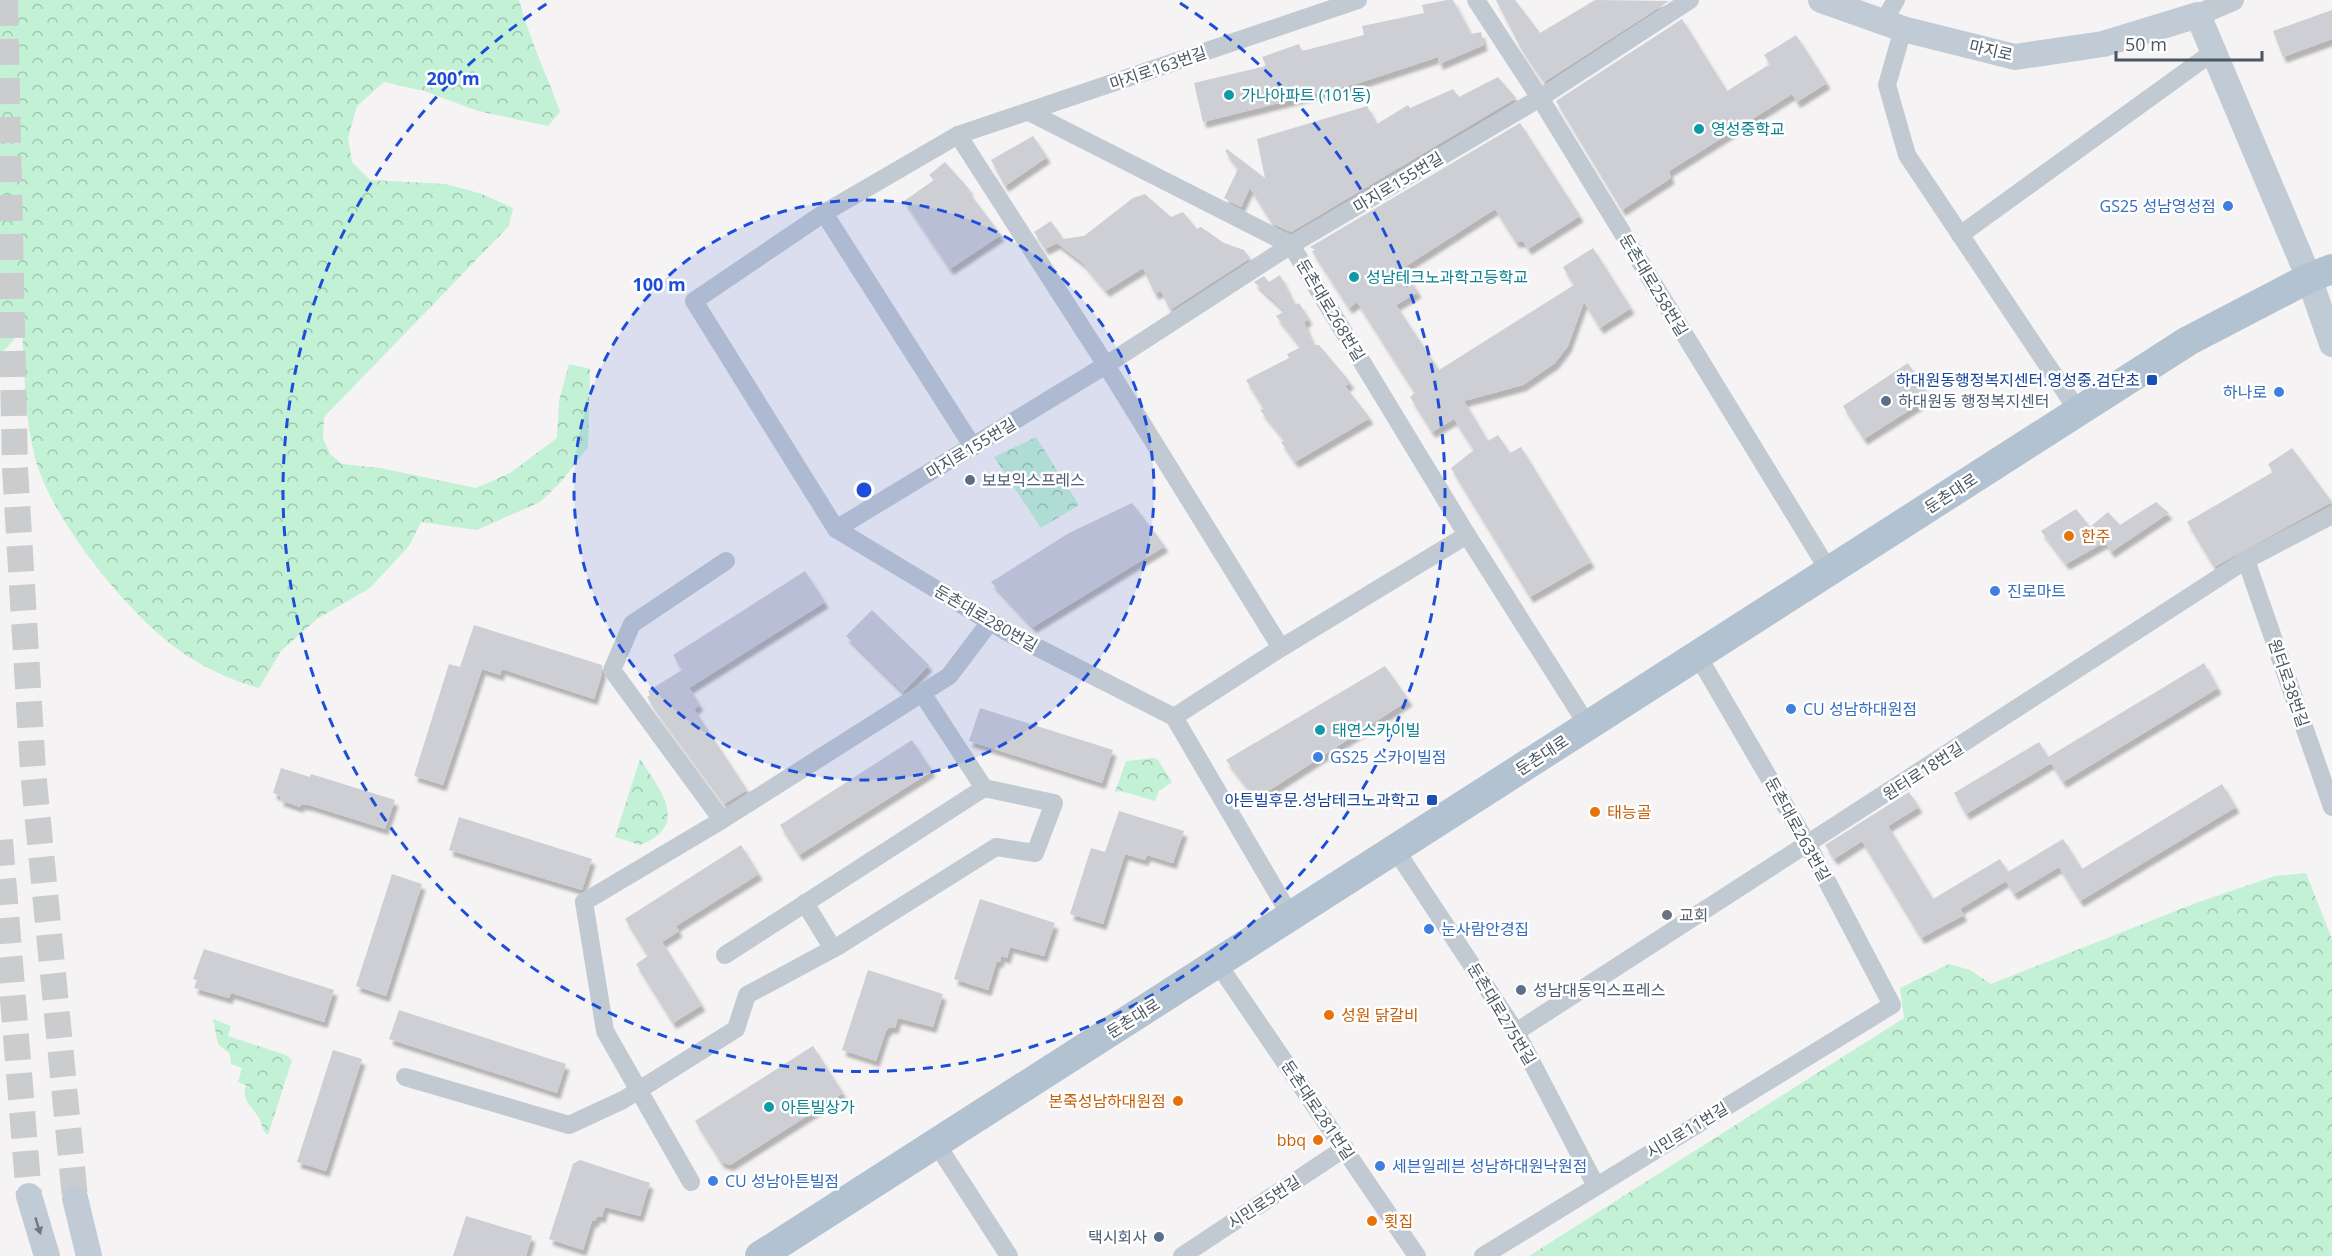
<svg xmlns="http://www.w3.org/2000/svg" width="2332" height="1256" viewBox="0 0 2332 1256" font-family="'Open Sans','Noto Sans KR',sans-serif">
  <defs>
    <pattern id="forest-crowns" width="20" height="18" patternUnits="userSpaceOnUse" patternTransform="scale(1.5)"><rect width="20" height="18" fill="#c3f1d5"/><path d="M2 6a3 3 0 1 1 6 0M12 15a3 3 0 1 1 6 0" fill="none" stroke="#a0c6b0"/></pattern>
    <filter id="shadow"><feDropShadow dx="3.5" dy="6" stdDeviation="1.5" flood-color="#0004"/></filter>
  </defs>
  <rect width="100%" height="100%" fill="#f5f3f3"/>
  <g fill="url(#forest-crowns)">
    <path d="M0,0H519C529,39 547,74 560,112L548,126L478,111L424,91L384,82L357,106L348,138L352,162L370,180L446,184L482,194L513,208L509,226L324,417L323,438L330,454L342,464L380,468L476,488L510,473L557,438L559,401L569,364L590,369L588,447L561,482L540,502L477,530L421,522L409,546L370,588L317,619L281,651L259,688C234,681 211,671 189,657C133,622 52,521 35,458C24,416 25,374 22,331L0,355Z"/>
    <polygon points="1036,437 1079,505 1041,528 994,457"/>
    <polygon points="1154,758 1158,760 1172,782 1159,791 1155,801 1121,791 1115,792 1126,761"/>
    <path d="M640,759C660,790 691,825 640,845L615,837Z"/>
    <polygon points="2306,873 2332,939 2332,1256 1529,1256 1904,1018 1900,988 1949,964 1970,970 1991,984 2196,903 2275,876"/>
    <path d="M213,1019L231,1026L228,1036L286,1055L292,1060L268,1135C261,1130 263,1125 259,1118C251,1105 241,1101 246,1085L238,1082L242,1068L231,1064L230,1054L218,1044Z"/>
  </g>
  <g fill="#cdcfd5" filter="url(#shadow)">
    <polygon points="1447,0 1453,0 1471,34 1481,32 1484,45 1439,64 1438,57 1359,83 1203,122 1194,83 1266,66 1262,57 1299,44 1302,51 1364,35 1362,26 1424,13 1422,5"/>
    <polygon points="1496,0 1515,0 1540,33 1595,0 1669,1 1544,82 1522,50"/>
    <polygon points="2332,10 2332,39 2283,57 2273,31"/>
    <polygon points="1682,19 1727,91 1770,64 1764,55 1796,35 1827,83 1797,102 1792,94 1669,171 1671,178 1622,210 1556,101"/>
    <polygon points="1498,77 1516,98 1291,232 1272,223 1250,188 1241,207 1224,198 1238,169 1225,151 1227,149 1265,178 1257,139 1367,106 1377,124 1408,105 1410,108 1453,89 1459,97"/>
    <polygon points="1520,123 1580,216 1528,249 1523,241 1516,242 1495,209 1403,268 1418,292 1396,305 1439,370 1574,285 1563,267 1593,248 1631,308 1600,328 1584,302 1568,346 1555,363 1523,385 1464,401 1488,441 1498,435 1510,453 1521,447 1591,562 1530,597 1451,468 1474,450 1454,419 1432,432 1410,397 1415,393 1357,302 1349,308 1312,251 1315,250 1310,247"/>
    <polygon points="1033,136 1047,157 1005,186 991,160"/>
    <polygon points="945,162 970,190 968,191 1001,235 950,269 904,201 934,180 929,175"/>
    <polygon points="1145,194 1171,217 1183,212 1197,229 1201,227 1224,243 1244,250 1250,258 1170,310 1161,291 1155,294 1143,268 1106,291 1083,263 1057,243 1045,249 1034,232 1051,221 1063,239 1084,236 1133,198"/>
    <polygon points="1280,275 1295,305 1299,303 1309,319 1304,322 1313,345 1319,345 1351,383 1345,386 1370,418 1295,462 1281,442 1285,440 1260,410 1264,409 1246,380 1289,358 1287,354 1301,347 1276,316 1285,311 1254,282 1264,276 1269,282"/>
    <polygon points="1908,363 1930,397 1864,439 1843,406"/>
    <polygon points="2292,448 2332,502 2214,567 2187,522 2273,472 2268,464"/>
    <polygon points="2156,502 2169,513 2111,552 2105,542 2066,564 2041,531 2076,509 2090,527 2108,512 2120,525"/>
    <polygon points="1132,503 1165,546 1033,627 991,582 1069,533"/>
    <polygon points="805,571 825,602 689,688 700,705 694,709 747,790 724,804 656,711 647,697 650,695 648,691 682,670 673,655"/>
    <polygon points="872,610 929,665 903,692 846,636"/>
    <polygon points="474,625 602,665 602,674 594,699 502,669 500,675 482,669 443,785 414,776 449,664 460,667"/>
    <polygon points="2204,663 2218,688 2063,782 2051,763 1966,814 1954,793 2039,742 2048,757"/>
    <polygon points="1385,666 1409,700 1256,799 1226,760"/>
    <polygon points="980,708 1113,750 1102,783 969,741"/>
    <polygon points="912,740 932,771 799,855 780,825"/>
    <polygon points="281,768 310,777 311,774 395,800 385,829 309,805 301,804 300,807 280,800 281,796 273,793"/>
    <polygon points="2222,784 2236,807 2080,901 2059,867 2014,894 2006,881 1960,909 1964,915 1921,938 1862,841 1834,859 1825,845 1909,792 1919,807 1888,826 1933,899 2000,859 2008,872 2063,839 2082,869"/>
    <polygon points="1119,811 1184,831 1173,863 1147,855 1145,860 1125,854 1103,924 1070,914 1091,848 1105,852"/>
    <polygon points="459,817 592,859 582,890 449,850"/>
    <polygon points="741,845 759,874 676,926 679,931 662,942 702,1005 673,1023 636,964 648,956 625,919"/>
    <polygon points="392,874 422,884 386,996 356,986"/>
    <polygon points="980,899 1055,923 1044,956 1010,947 1007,958 1001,956 1000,962 997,961 988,990 954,979"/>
    <polygon points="204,949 334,990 324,1022 231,993 229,998 194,988 197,980 193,979"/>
    <polygon points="868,970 943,994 933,1027 898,1018 895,1028 890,1027 886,1031 876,1061 842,1050"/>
    <polygon points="399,1010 566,1064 557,1093 389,1039"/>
    <polygon points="813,1046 843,1093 730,1165 721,1162 695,1121"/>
    <polygon points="333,1050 362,1059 326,1171 297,1162"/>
    <polygon points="580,1160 650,1183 640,1216 605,1207 602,1217 597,1216 595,1221 592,1221 583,1250 549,1239 573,1164"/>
    <polygon points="466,1216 532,1236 526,1256 453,1256"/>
  </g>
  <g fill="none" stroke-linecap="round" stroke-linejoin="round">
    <g stroke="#caccce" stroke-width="26" stroke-dasharray="26 13" stroke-linecap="butt">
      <polyline points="5,0 15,468 33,771 75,1198"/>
      <polyline points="0,840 29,1196"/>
    </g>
    <g stroke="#c1cad2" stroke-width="18">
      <polyline points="1476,0 1540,98 1829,571"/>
      <polyline points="1883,22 1896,0"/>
      <polyline points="1903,29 1887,85 1907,155 2078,411"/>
      <polyline points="1029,112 1291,245 1467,535 1588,726"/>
      <polyline points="958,135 1106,365 1281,648"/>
      <polyline points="824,213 973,447"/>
      <polyline points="1960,235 2213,52"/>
      <polyline points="836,529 1106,365 1291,245 1540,98 1690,0"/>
      <polyline points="2246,560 2332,807"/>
      <polyline points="726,561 632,624 612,670 722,820 949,676 990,622"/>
      <polyline points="1174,717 1281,648 1467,535"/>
      <polyline points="1395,849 1516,1032 1596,1186"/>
      <polyline points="805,903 833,949"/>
      <polyline points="1290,915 1174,717 1007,632 836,529 694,301 824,213 958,135 1358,0"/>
      <polyline points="725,955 984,788 922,693"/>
      <polyline points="1218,964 1417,1256"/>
      <polyline points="1516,1032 2246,560 2332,515"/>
      <polyline points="405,1077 569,1125 623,1100 736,1029 747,995 840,945 996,847 1035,853 1054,803 984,788"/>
      <polyline points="936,1143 1009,1256"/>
      <polyline points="691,1182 605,1031 584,902 722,820"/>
      <polyline points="1182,1256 1345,1148"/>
      <polyline points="1483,1256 1892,1005 1808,845 1698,656"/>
    </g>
    <polyline stroke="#c1cad2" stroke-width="22" points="2198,15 2233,0"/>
    <g stroke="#c1cbd6" stroke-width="26">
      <polyline points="1821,0 1903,29 2015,57 2103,44 2198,15 2309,278 2332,344"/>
      <polyline points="29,1196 47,1256"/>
      <polyline points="75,1198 89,1256"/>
    </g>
    <polyline stroke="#b3c2d1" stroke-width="30" points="760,1256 2188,341 2309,278 2332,269"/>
  </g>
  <defs><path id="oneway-solid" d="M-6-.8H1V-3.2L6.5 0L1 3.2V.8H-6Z" transform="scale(1.5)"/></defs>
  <use fill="#6e7984" href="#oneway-solid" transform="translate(38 1226) rotate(73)"/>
  <circle cx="864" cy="490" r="290" fill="#1d4ed8" fill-opacity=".12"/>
  <g fill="none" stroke="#1d4ed8" stroke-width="3" stroke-dasharray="10 8">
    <circle cx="864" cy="490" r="290"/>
    <path d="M1180 3A581 581 0 1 1 548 3"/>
  </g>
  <g fill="#0f9aa8" stroke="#fff" stroke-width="2">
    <circle cx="1229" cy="95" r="6"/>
    <circle cx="1699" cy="129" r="6"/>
    <circle cx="1354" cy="277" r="6"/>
    <circle cx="1320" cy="730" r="6"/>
    <circle cx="769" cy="1107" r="6"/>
  </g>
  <g fill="#3f7fe0" stroke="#fff" stroke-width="2">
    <circle cx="2228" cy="206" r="6"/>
    <circle cx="2279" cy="392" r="6"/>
    <circle cx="1995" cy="591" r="6"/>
    <circle cx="1791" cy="709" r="6"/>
    <circle cx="1318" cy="757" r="6"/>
    <circle cx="1429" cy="929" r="6"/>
    <circle cx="1380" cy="1166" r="6"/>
    <circle cx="713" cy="1181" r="6"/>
  </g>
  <g fill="#1a4fb4" stroke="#fff" stroke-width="2">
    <rect x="2146" y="374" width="12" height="12" rx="3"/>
    <rect x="1426" y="794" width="12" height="12" rx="3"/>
  </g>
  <g fill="#5c6f8a" stroke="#fff" stroke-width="2">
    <circle cx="1886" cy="401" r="6"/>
    <circle cx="970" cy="480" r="6"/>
    <circle cx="1521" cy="990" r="6"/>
    <circle cx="1159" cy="1237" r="6"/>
  </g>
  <g fill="#e8710a" stroke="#fff" stroke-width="2">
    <circle cx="2069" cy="536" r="6"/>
    <circle cx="1595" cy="812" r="6"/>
    <circle cx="1329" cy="1015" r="6"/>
    <circle cx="1178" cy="1101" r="6"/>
    <circle cx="1318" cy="1140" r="6"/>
    <circle cx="1372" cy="1221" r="6"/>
  </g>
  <circle fill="#6b7280" stroke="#fff" stroke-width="2" cx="1667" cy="915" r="6"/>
  <g text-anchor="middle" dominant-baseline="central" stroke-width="5" stroke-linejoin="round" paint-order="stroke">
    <g font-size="16" fill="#4a5661" stroke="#fff">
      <text transform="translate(1991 50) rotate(13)">마지로</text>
      <text transform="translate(1158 68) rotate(-19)">마지로163번길</text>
      <text transform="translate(1398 182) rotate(-31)">마지로155번길</text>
      <text transform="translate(1654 285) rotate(59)">둔촌대로258번길</text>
      <text transform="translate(1331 310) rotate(59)">둔촌대로268번길</text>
      <text transform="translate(971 448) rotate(-31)">마지로155번길</text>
      <text transform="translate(1951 493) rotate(-33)">둔촌대로</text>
      <text transform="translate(986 618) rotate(30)">둔촌대로280번길</text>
      <text transform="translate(2289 683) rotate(71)">원터로38번길</text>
      <text transform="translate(1542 755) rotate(-33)">둔촌대로</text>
      <text transform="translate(1923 771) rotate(-33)">원터로18번길</text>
      <text transform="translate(1798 829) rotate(61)">둔촌대로263번길</text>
      <text transform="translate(1502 1014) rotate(59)">둔촌대로275번길</text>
      <text transform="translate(1133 1018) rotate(-32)">둔촌대로</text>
      <text transform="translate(1318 1110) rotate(56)">둔촌대로281번길</text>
      <text transform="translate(1687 1130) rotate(-31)">시민로11번길</text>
      <text transform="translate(1264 1202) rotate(-33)">시민로5번길</text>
    </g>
    <g font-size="16" fill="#0d838f" stroke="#fff" text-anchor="start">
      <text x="1241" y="95">가나아파트 (101동)</text>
      <text x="1711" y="129">영성중학교</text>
      <text x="1366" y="277">성남테크노과학고등학교</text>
      <text x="1332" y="730">태연스카이빌</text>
      <text x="781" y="1107">아튼빌상가</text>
    </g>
    <g font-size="16" fill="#366cbe" stroke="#fff" text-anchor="start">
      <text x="2216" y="206" text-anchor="end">GS25 성남영성점</text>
      <text x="2267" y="392" text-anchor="end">하나로</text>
      <text x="2007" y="591">진로마트</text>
      <text x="1803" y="709">CU 성남하대원점</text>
      <text x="1330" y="757">GS25 스카이빌점</text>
      <text x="1441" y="929">눈사람안경집</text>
      <text x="1392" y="1166">세븐일레븐 성남하대원낙원점</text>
      <text x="725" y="1181">CU 성남아튼빌점</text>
    </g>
    <g font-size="16" fill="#164399" stroke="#fff" text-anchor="end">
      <text x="2140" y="380">하대원동행정복지센터.영성중.검단초</text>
      <text x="1420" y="800">아튼빌후문.성남테크노과학고</text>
    </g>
    <g font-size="16" fill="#4e5e75" stroke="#fff" text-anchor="start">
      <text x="1898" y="401">하대원동 행정복지센터</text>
      <text x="982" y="480">보보익스프레스</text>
      <text x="1533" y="990">성남대동익스프레스</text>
      <text x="1147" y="1237" text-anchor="end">택시회사</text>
    </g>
    <g font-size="16" fill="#c56008" stroke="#fff" text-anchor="start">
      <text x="2081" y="536">한주</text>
      <text x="1607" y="812">태능골</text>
      <text x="1341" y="1015">성원 닭갈비</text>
      <text x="1166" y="1101" text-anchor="end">본죽성남하대원점</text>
      <text x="1306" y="1140" text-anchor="end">bbq</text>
      <text x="1384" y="1221">횟집</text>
    </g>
    <g font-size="16" fill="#5b616d" stroke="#fff" text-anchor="start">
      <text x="1679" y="915">교회</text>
    </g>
  </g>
  <circle cx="864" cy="490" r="9" fill="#1d4ed8" stroke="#fff" stroke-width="3"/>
  <g font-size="18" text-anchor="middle" font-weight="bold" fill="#1d4ed8" stroke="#fff" stroke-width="5" stroke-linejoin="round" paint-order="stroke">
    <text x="453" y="85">200 m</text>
    <text x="659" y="291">100 m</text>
  </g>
  <path d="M2116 51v9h146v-9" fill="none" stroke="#4a5661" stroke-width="3"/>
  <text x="2125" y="51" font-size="18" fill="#4a5661" stroke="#ffffff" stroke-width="4.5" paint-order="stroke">50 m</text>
</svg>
